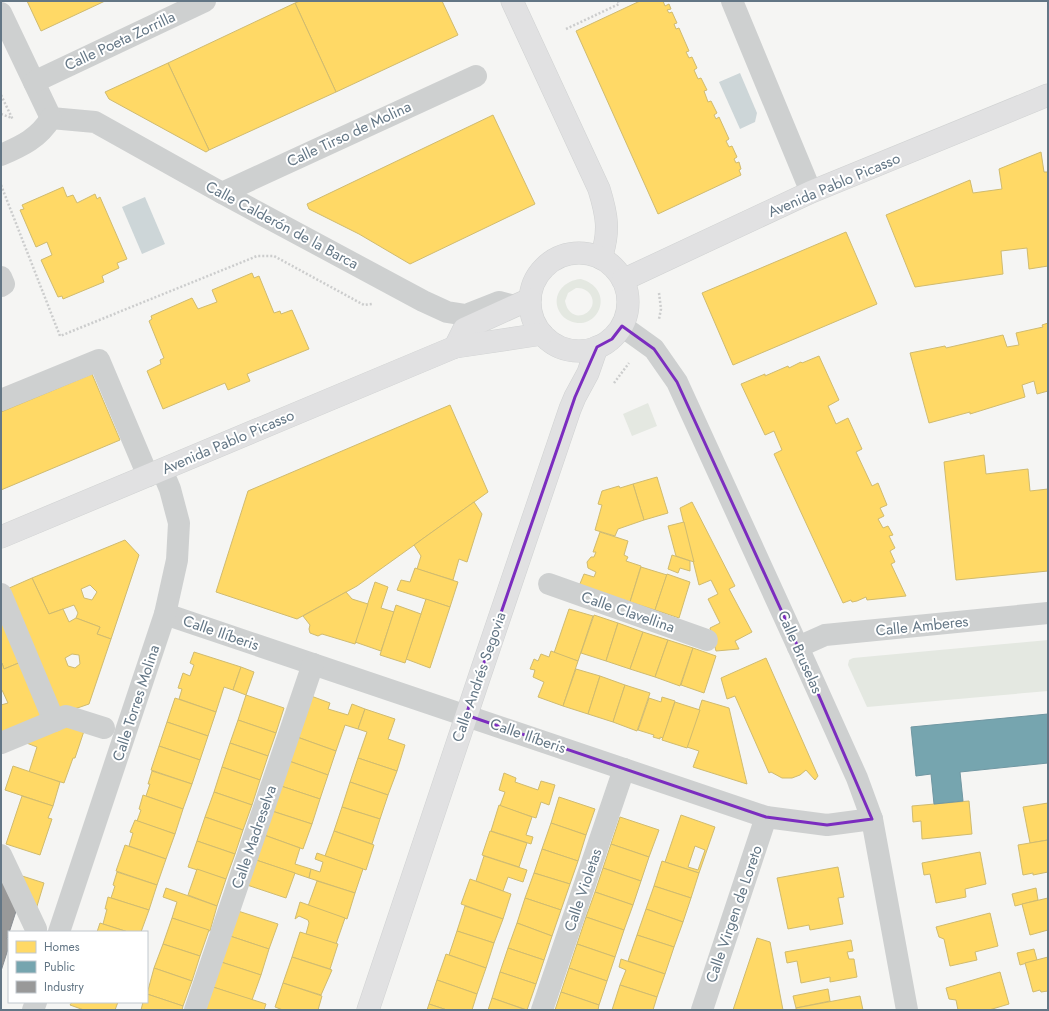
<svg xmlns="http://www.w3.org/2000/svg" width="1049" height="1011" viewBox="0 0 1049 1011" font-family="Jost,sans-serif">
  <rect width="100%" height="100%" fill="#f5f5f3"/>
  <g fill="#e4e8e1" fill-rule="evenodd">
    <path d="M581,279C617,290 598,333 570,321C565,319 562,316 559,311C551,294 565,280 581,279ZM576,288C582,288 586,289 590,294C602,312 570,328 565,301L568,293Z"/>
    <polygon points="648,403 657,426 632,436 623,414"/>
    <polygon points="1048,640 1048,691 867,707 848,665 849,660 853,658"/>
  </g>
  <g fill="#cdd6d8">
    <polygon points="740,73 757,113 755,122 740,129 719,82"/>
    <polygon points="145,197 165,244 142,254 122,207"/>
  </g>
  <g fill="#ffd966" stroke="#d0bb6f" fill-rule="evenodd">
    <polygon points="27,1 105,1 41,31"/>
    <polygon points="300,1 442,1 458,35 336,92 295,3"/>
    <polygon points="640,1 663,1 665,6 669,4 671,9 667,10 669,13 672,12 677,23 674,24 676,29 679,28 689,51 686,52 689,58 692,57 697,68 694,70 698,79 701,78 707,90 704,91 708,102 711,101 717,113 714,115 716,119 719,117 729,139 726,141 729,147 732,146 737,157 734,159 736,163 739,162 741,169 739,170 741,175 658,214 576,31"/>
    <polygon points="295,3 336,92 209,150 168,63"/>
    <polygon points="168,63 209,150 206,152 109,99 105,92"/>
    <polygon points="493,115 535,204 410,264 359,234 309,209 307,204"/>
    <polygon points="1041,152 1044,172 1048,172 1048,266 1029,269 1027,248 1001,251 1003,274 915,287 886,215 970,180 973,193 1002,189 999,169"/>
    <polygon points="63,187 67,197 73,195 77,203 95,194 97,199 100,197 127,259 117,263 119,268 102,276 104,282 63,299 62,296 58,297 41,260 52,255 47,242 36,247 20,210 24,209 22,205"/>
    <polygon points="846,232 877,304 733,365 702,293"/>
    <polygon points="252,273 254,278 259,276 274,313 280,311 281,314 292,310 309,349 247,374 250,381 228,390 225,383 163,409 147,371 161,364 160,360 164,358 149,321 152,319 151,316 192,298 198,309 217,302 212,290"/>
    <polygon points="1048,323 1048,391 1037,394 1034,381 1022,385 1025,397 970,414 970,412 929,423 910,353 945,346 946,348 1003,335 1007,347 1019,345 1016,333 1043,327 1042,325"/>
    <polygon points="819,356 839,400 828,406 836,424 848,418 862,449 856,452 872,486 878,483 887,505 880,508 884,516 878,519 883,528 888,526 893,535 889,536 895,548 890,551 895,562 891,564 906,596 867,600 866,597 857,601 852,602 851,600 843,603 774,454 782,450 774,431 765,435 741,384 765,374 765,376 788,366 789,368 801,362 802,363"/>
    <polygon points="92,374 120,440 1,490 1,412"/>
    <polygon points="450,405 488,492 357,586 297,619 216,592 248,491"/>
    <polygon points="984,455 986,474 1028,469 1030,491 1048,489 1048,571 956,580 944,462"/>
    <polygon points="657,477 668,513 644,520 633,484"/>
    <polygon points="633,484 644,520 618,529 615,536 595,530 602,505 598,504 602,491 619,486 620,488"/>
    <polygon points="474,502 482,514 467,562 459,559 453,580 417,569 421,556 414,545"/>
    <polygon points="692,502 735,586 729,589 752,632 735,641 739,649 716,651 710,628 720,623 708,599 718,594 711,580 699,585 680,508"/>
    <polygon points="684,522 694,562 676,556 668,526"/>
    <polygon points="600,532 628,541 624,555 628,557 626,561 641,566 630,602 579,586 584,574 594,577 596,572 588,568 587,562 591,557 594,557 596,552 593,552"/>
    <path d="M125,540L139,555L111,639L97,634L100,627L76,618L78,613L74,605L49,614L32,578ZM90,585L97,592L92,600L84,598L81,589Z"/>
    <polygon points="672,555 690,561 690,571 680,568 678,573 668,569"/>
    <polygon points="641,567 667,575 655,610 630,602"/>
    <polygon points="415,568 458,582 450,607 397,590 401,580 410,582"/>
    <polygon points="667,574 690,582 679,618 655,610"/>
    <path d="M32,578L49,614L63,609L69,622L76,618L100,627L97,634L111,639L89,704L60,714L7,589ZM72,654L79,655L80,664L75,668L68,666L65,658Z"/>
    <polygon points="375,582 388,587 381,608 394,612 381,651 355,642"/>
    <polygon points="346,592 352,599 368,604 355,644 322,634 318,636 310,633 309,629 310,625 303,616"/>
    <polygon points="426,599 450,607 430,668 406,659"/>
    <polygon points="396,605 421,614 405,663 380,655"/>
    <polygon points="569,609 593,616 578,661 554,653"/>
    <polygon points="594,615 618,623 606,661 581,653"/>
    <polygon points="1,616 21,662 4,669 2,663 1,664"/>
    <polygon points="618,623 643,632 630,669 606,661"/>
    <polygon points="643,632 668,640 655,677 630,669"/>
    <polygon points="668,640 693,648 680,686 655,677"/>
    <polygon points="693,648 716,656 704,693 681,685"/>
    <polygon points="551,651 578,661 563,706 538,697 544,682 533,677 535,670 530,669 534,659 538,661 541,654 549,657"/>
    <polygon points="194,652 241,667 233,690 224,687 216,712 179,699 182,689 178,688 183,673 190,676 194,665 190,663"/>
    <polygon points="766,658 818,776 815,780 806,770 800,775 792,778 782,778 771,772 769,773 735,696 727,699 721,678"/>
    <polygon points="21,662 46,720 1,739 1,705 8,703 2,690 1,691 1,664 2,663 4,669"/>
    <polygon points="241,667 254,672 246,695 233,690"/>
    <polygon points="576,669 600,676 588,714 563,706"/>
    <polygon points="600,676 625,685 613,722 588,714"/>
    <polygon points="625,685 650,693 637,731 613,722"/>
    <polygon points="246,695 284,708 276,733 238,720"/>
    <polygon points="311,696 330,703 328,709 348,715 352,704 365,709 358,729 345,725 336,751 297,737"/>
    <polygon points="662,697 675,701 664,736 663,738 660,737 660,739 653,737 654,735 638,730 649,698 661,702"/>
    <polygon points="175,698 216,712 208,736 167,722"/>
    <polygon points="702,700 729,708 747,784 693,767 699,751 687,747"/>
    <polygon points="675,702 700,710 687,748 662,740"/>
    <polygon points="365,709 395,719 388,739 405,745 397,771 358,758 367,732 358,729"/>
    <polygon points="238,720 276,733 268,756 230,743"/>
    <polygon points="167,722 208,736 200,760 159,746"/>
    <polygon points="61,724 84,731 75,758 73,758 64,783 29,772 37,747 24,742"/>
    <polygon points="297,737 336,751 328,775 289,761"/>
    <polygon points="230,743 268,756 260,780 222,767"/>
    <polygon points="159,746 200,760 192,784 151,770"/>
    <polygon points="358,758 397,771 388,795 350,782"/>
    <polygon points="289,761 328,775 320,799 281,786"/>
    <polygon points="13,766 60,782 53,806 5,790"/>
    <polygon points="222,767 260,780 252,805 214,792"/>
    <polygon points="152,771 192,784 183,809 146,796 150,784 148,784"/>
    <polygon points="504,773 516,778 515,782 538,790 541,781 555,785 549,805 541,802 536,818 500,806 505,792 499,790"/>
    <polygon points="350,782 388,795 380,819 342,807"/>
    <polygon points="281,786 320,799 312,824 272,811"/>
    <polygon points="214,792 252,805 243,830 205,817"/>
    <polygon points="143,795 183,809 175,834 137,821 141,810 139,809"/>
    <polygon points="22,796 53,806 48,818 52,819 40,855 6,844"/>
    <polygon points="559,797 595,809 586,835 551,823"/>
    <polygon points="969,801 972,834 922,839 921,821 913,822 912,806"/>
    <polygon points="1048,803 1048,840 1030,843 1023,807"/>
    <polygon points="499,805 532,817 526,835 533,837 531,844 491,831"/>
    <polygon points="342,807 380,819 372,844 334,831"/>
    <polygon points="272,811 312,824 303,849 264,835"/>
    <path d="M681,815L715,827L699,873L665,862ZM695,846L705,850L698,870L688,867Z"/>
    <polygon points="205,817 243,830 235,854 197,841"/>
    <polygon points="620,817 659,830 649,857 611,844"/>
    <polygon points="135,820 175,834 166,859 129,846 133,833 130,832"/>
    <polygon points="551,823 586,835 578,861 542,849"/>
    <polygon points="334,831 374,845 366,870 325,856"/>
    <polygon points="490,831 527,843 519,867 482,855"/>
    <polygon points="264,835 300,848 295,864 311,869 309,878 256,860"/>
    <polygon points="1048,840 1048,872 1033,875 1033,873 1023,875 1018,845"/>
    <polygon points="197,841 235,854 226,879 188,867"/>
    <polygon points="611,844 649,857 641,881 603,868"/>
    <polygon points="125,845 166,859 157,885 116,871"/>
    <polygon points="542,849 578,861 570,884 534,873"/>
    <polygon points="980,852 986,884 965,889 966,897 936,903 930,874 924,875 922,863"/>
    <polygon points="317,853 363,869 355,893 309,878 311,869 320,872 323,862 315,859"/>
    <polygon points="484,856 527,870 523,882 508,877 503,891 476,881"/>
    <polygon points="256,860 295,873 286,898 247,885"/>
    <polygon points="662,861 699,873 691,898 654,886"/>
    <polygon points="838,867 844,897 838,898 843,924 810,930 809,925 788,929 777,878"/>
    <polygon points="603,868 641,881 633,905 595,892"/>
    <polygon points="197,869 226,879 217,906 188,895"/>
    <polygon points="117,872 157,885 149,910 111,898 115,886 113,885"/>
    <polygon points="534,873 570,884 561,910 525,898"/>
    <polygon points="16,874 44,883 34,916"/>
    <polygon points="470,879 511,894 503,919 461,904"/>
    <polygon points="317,881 355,893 347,919 308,906"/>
    <polygon points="654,886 691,898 683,922 646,909"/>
    <polygon points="166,888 217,906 210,931 172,918 177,902 163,897"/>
    <polygon points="1036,888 1038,900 1015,906 1012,894"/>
    <polygon points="595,892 633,905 624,930 586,917"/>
    <polygon points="108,897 149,910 141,932 128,932 103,924 107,909 105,909"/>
    <polygon points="525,898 561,910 552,936 517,923"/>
    <polygon points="1048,898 1048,930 1030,935 1022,904"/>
    <polygon points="300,902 345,918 336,944 306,934 309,923 308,920 299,916 295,919"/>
    <polygon points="465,906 503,919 494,943 457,931"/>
    <polygon points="646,909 683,922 674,947 637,935"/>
    <polygon points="238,911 278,924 269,949 230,936"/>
    <polygon points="990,913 998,946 975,952 977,960 950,966 944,939 939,937 936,927"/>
    <polygon points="586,917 624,930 615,957 577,944"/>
    <polygon points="172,918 209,930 200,956 163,944"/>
    <polygon points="100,923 103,924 128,932 97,932"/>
    <polygon points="517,923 552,936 544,960 508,948"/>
    <polygon points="457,931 494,943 486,968 449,955"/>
    <polygon points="300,932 338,944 330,969 292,957"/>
    <polygon points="637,935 674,947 665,974 628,961"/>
    <polygon points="230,936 269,949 261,975 221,962"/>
    <polygon points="757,938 770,942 783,1010 733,1010"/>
    <polygon points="851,940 853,951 847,952 849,959 854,959 857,977 830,982 830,977 801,983 797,961 787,963 785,952"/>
    <polygon points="163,944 200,956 192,981 154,968"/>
    <polygon points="577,944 615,957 607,981 569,968"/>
    <polygon points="508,948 544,960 536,984 500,972"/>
    <polygon points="1034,949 1037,960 1020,965 1017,953"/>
    <polygon points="446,954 486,968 477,994 437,980"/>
    <polygon points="292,957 332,970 321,995 283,983"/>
    <polygon points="1048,957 1048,991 1041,992 1040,990 1033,992 1025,963"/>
    <polygon points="621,959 665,974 657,997 620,985 626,970 619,967"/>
    <polygon points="221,962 261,975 252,1000 213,987"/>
    <polygon points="154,968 192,981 183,1006 147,994"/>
    <polygon points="569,968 607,981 599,1005 561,992"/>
    <polygon points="500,972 536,984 527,1010 492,998"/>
    <polygon points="1000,972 1009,1004 989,1010 958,1010 956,1000 949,999 946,988"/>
    <polygon points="437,980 477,994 472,1010 447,1010 429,1004"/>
    <polygon points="283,983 322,996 318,1010 283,1010 275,1007"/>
    <polygon points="620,985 657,997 653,1010 612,1010"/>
    <polygon points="213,987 266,1004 264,1010 205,1010"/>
    <polygon points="828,989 830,1001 796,1008 793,996"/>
    <polygon points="561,992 599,1005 598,1010 555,1010"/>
    <polygon points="147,994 183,1006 182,1010 141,1010 143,1002 147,1002"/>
    <polygon points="860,996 863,1010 796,1010 796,1008"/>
    <polygon points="492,998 526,1010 488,1010"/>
    <polygon points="72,1002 118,1002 115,1010 84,1010 70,1005"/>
    <polygon points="429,1004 447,1010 427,1010"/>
  </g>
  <polygon fill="#76a5af" stroke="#7097a2" points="1048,714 1048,763 960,772 963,801 934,804 931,774 916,776 911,727"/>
  <polygon fill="#999" stroke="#898e93" points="1,865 18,905 7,939 9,940 9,946 1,971"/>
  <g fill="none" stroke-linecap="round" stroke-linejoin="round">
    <defs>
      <g id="major">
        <path d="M512,1L599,189C607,215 610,231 601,258"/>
        <circle cx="579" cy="302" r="49"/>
        <polyline points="623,280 811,192 1048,95"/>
        <polyline points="455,347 464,329 530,299"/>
        <polyline points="1,537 455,347 542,334"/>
        <polyline points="368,1010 480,675 570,409 575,397 588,373 597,347"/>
      </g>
    </defs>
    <use href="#major" stroke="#d0d2d2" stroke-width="23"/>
    <g stroke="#cccdcd" stroke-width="2.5" stroke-dasharray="2 2" stroke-linecap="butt">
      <polyline points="566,29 619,4 618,1"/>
      <polyline points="1,95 13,120"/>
      <polyline points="1,114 12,118"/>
      <polyline points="1,185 60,336 257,256 274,256 364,305 372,304"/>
      <polyline points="659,293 661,309 659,319"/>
      <polyline points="614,383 629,363"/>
    </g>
    <g stroke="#ced0d0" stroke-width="22">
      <polyline points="732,1 811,192"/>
      <polyline points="1,13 51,118"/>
      <polyline points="34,82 205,1"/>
      <polyline points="51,118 95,122 222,193 423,301 447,312 466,315 499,302 515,306"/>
      <path d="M1,155C22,146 39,138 51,118"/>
      <polyline points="222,193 476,76"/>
      <polyline points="1,277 4,284 1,286"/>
      <polyline points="622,326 654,349 677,382 798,647 857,778 872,819 907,1010"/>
      <polyline points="1,400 99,360 148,476"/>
      <polyline points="549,584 707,640"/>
      <polyline points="1,594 54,721"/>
      <polyline points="165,614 766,817 827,825 872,819"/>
      <polyline points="798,647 825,635 1048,613"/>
      <polyline points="1,743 66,716 104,728"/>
      <polyline points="1,855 36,929"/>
      <polyline points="59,932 165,614 177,560 179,523 170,489 162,470"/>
      <polyline points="33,1010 36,1002"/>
      <polyline points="195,1010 313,664"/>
      <polyline points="542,1010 624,769"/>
      <polyline points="702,1010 766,817"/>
    </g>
    <use href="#major" stroke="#e1e1e2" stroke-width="22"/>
  </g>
  <path fill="none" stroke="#7b2cbf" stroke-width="3" stroke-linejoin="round" d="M622,326L654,349L677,382L798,647L872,819L827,825L766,817L466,715L575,397L597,347L612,339Z"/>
  <g text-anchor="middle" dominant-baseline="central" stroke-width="4" stroke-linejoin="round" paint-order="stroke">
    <g font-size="15" fill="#637685" stroke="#fff">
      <text transform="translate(120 41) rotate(-25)">Calle Poeta Zorrilla</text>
      <text transform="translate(349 134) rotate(-25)">Calle Tirso de Molina</text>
      <text transform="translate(834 185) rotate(-23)">Avenida Pablo Picasso</text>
      <text transform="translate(282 225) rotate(28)">Calle Calderón de la Barca</text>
      <text transform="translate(228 442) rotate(-23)">Avenida Pablo Picasso</text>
      <text transform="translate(628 612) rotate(19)">Calle Clavellina</text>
      <text transform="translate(922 626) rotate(-6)">Calle Amberes</text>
      <text transform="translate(221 633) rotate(19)">Calle Ilíberis</text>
      <text transform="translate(800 652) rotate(66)">Calle Bruselas</text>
      <text transform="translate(479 677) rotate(-71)">Calle Andrés Segovia</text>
      <text transform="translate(136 703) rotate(-72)">Calle Torres Molina</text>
      <text transform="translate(528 736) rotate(19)">Calle Ilíberis</text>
      <text transform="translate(254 837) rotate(-71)">Calle Madreselva</text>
      <text transform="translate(583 890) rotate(-71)">Calle Violetas</text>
      <text transform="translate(734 914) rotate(-71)">Calle Virgen de Loreto</text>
    </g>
  </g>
  <rect width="1049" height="1011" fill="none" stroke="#637685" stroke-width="4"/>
  <rect x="8" y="931" width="140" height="72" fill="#ffffff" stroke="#c1c8ce"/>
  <rect x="16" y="941" width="20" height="12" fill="#ffd966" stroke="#c1c8ce"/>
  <text x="44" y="951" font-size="12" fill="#637685">Homes</text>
  <rect x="16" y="961" width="20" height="12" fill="#76a5af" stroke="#c1c8ce"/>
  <text x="44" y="971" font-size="12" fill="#637685">Public</text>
  <rect x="16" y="981" width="20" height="12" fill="#999999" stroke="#c1c8ce"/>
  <text x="44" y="991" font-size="12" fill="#637685">Industry</text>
</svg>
